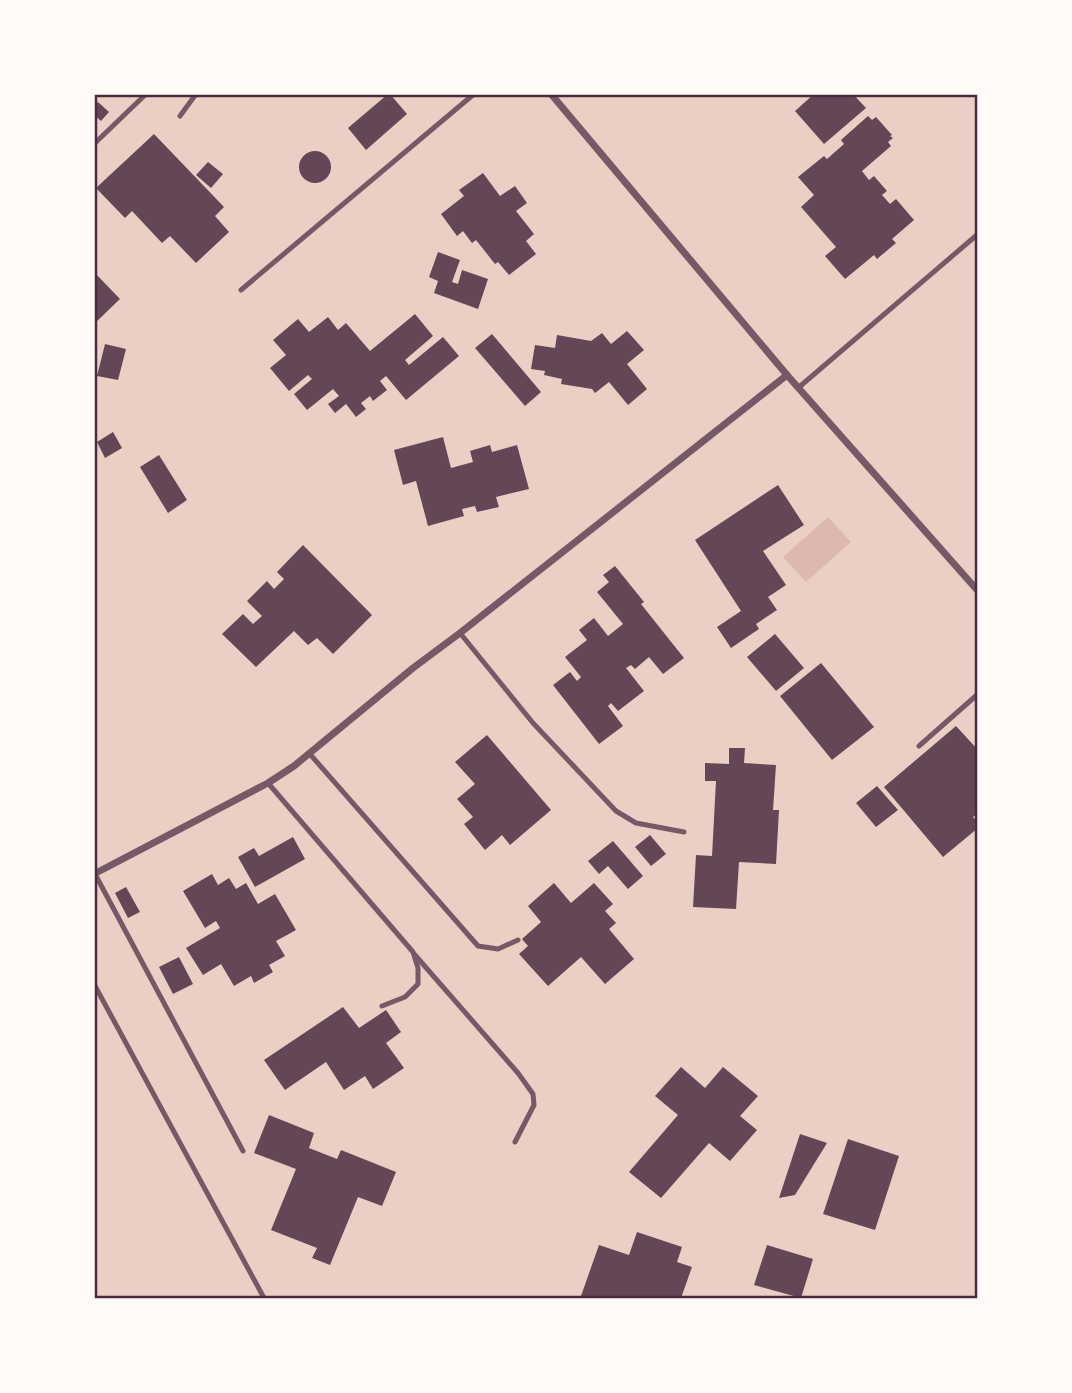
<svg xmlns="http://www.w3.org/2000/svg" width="1072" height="1393" viewBox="0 0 1072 1393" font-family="'Space Grotesk',sans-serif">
  <rect width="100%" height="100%" fill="#f7e1d7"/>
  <rect fill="#ebcfc5" x="95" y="95" width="882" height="1203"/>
  <polygon fill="#dcb8b0" points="828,517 851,542 806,582 783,557"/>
  <g fill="#644757">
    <polygon points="388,94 390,94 407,114 366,150 348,128"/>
    <polygon points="814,94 853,94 866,108 824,144 795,111"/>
    <polygon points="98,102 109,112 101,121 94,115 94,107"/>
    <polygon points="868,116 872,120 876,117 892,135 890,136 893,138 888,142 891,146 862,171 869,180 874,176 887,191 882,195 890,204 896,199 914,220 892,239 896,243 877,259 874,255 845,279 825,256 836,247 801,207 814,195 798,177 824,156 827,159 844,144 841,140"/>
    <polygon points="154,134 224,207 215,216 229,232 196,263 170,236 162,243 132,211 125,218 96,188"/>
    <circle cx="315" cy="167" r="16"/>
    <polygon points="208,162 223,174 211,188 196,175"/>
    <polygon points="483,173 500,196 515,186 527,203 516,211 534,234 526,241 536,254 509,275 498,262 495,264 476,240 472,243 463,231 457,236 441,214 464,196 459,190"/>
    <polygon points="438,252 460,260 452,282 458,284 462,270 488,279 478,309 434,293 438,281 429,277"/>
    <polygon points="94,272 120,299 94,324"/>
    <polygon points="415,314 433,336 405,360 409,365 443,337 459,356 406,400 386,376 380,381 387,390 373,401 370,396 361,403 366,409 356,417 346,404 335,413 328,404 339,396 333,389 307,410 294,394 312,379 308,375 289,391 270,368 286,355 273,340 298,319 309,332 328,317 338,330 346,323 370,351"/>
    <polygon points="627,331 644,350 627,364 647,389 628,405 609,382 595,393 592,389 561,384 562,379 544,375 545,371 531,369 535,345 555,348 557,335 591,341 602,333 611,344"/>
    <polygon points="492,334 541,392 525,406 475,348"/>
    <polygon points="105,344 126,349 118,380 97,376"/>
    <polygon points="113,432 122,448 105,458 97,442"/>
    <polygon points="443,437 451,468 473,462 470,451 490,445 492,452 517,445 529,489 496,497 499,507 477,512 475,506 462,509 464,516 428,526 416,481 403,485 394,450"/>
    <polygon points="159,455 187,500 168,513 140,467"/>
    <polygon points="778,485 804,525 763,551 786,585 768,597 777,610 756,624 759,629 731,648 717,627 741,611 695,540"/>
    <polygon points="303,545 372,615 333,654 317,638 308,645 294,631 256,667 222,634 243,614 253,624 262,616 247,601 267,581 274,589 284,579 277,572"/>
    <polygon points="615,566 644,602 641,604 684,658 663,674 649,657 635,669 631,665 626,668 644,691 618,711 611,703 608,706 623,726 599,744 553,685 570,672 577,681 581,677 565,657 587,640 579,630 594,618 608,636 623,624 597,592 609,582 603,575"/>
    <polygon points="775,634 804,668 776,691 747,657"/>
    <polygon points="821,663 874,727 832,760 780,696"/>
    <polygon points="956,726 978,750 978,813 973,817 978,822 978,828 943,857 884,787"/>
    <polygon points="487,735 551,810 510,845 502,835 485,850 464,824 473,817 457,799 475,784 455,762"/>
    <polygon points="729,748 745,748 744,763 776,765 773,810 779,810 776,864 739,862 736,909 693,907 696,855 712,856 716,781 705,781 705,763 729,764"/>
    <polygon points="877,786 898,810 876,827 856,803"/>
    <polygon points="650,835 666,854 651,866 635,847"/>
    <polygon points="293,837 305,859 255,887 238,857 254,848 259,856"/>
    <polygon points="613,841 643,876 628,889 608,866 599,874 588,861"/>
    <polygon points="212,874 218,885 229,878 236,889 246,883 258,904 275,894 296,930 276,941 285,956 269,965 273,972 254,983 251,976 234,986 221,964 203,975 186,948 220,928 216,921 205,928 183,891"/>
    <polygon points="554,883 571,903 594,883 613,904 605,911 616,923 609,929 634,959 605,984 581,957 548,986 519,954 528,946 522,939 541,922 528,906"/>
    <polygon points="126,887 140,912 128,918 115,893"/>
    <polygon points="179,957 193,984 173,994 159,967"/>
    <polygon points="343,1007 359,1028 386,1010 401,1032 386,1043 404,1068 373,1089 365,1076 344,1090 326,1062 285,1090 264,1060"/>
    <polygon points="681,1067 705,1088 723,1067 758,1096 740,1116 757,1130 730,1161 709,1143 661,1198 629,1172 678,1115 655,1096"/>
    <polygon points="269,1115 314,1133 309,1148 337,1159 341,1150 396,1172 382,1206 358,1197 330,1265 312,1258 317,1248 271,1230 296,1169 254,1153"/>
    <polygon points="800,1134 827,1143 795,1195 779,1198"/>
    <polygon points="848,1139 899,1156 875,1230 823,1214"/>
    <polygon points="637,1232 682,1247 677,1262 692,1267 681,1298 590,1298 581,1296 599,1245 629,1255"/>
    <polygon points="767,1245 813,1259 801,1298 754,1285"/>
  </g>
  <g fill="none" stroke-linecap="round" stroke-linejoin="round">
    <g stroke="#755966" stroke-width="5">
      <polyline points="180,116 196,94"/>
      <polyline points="94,144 146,94"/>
      <polyline points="241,290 474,94"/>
      <polyline points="798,388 978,234"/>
      <polyline points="460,633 533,723 616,811 636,823 684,832"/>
      <polyline points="919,746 978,694"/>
      <polyline points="309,753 478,946 498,949 518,940"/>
      <polyline points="268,783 413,952 418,968 418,984 405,997 382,1006"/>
      <polyline points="95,874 243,1151"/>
      <polyline points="415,955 518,1073 533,1094 534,1105 515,1142"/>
      <polyline points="94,984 264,1298"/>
    </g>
    <g stroke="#755966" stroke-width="7">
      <polyline points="551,94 787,375 978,591"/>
      <polyline points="94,874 268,783 294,766 413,668 460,633 787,375"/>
    </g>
  </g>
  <rect width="1072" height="1393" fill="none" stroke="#fffaf5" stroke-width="192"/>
  <rect x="96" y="96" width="880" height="1201" fill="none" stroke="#4a2c40" stroke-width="2.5"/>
</svg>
